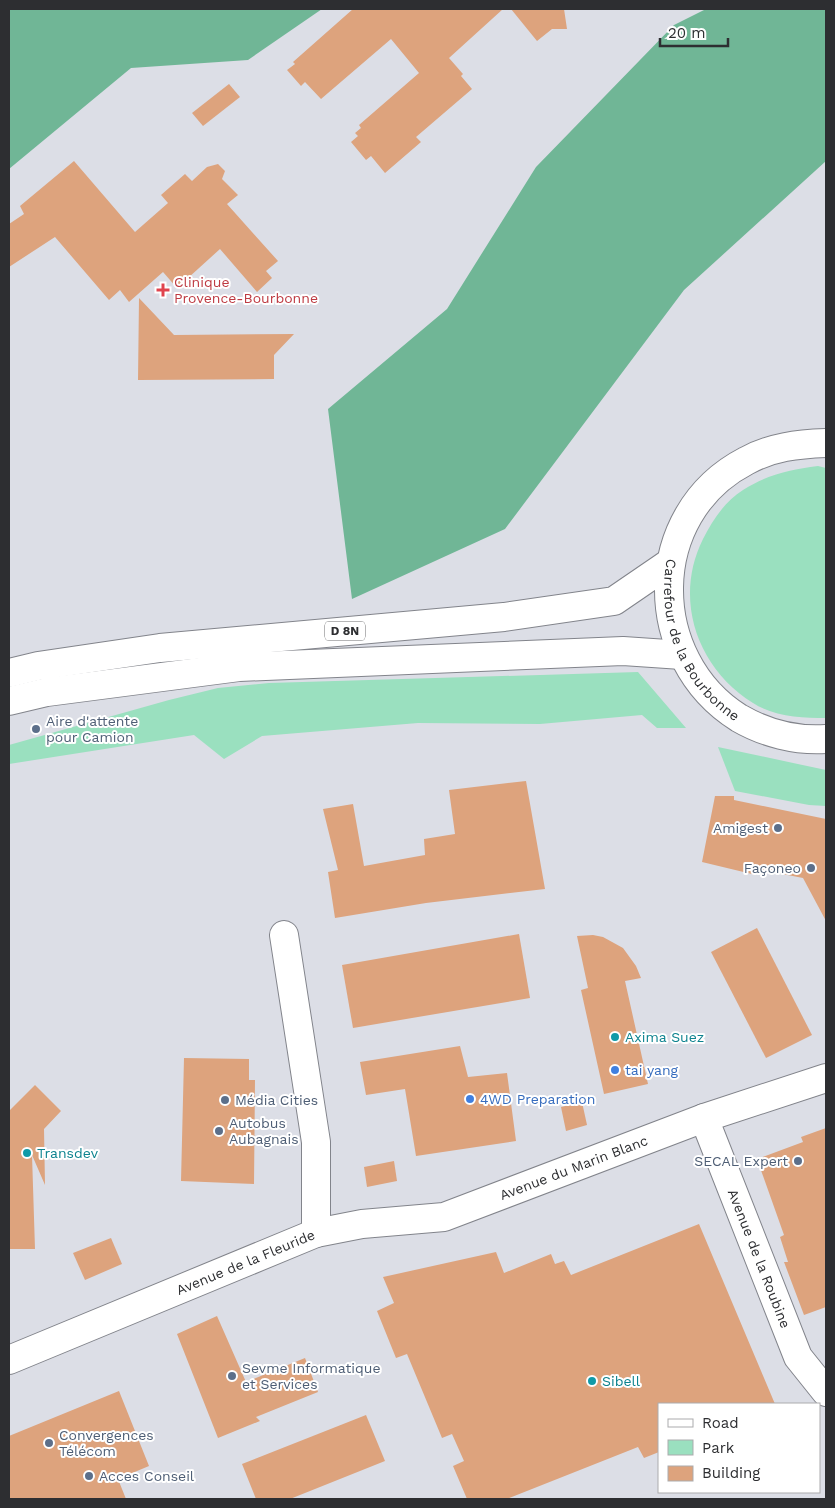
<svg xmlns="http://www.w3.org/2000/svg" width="835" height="1508" viewBox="0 0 835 1508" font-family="'Work Sans',sans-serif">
  <rect width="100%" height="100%" fill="#dcdee6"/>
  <g fill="#9ae0bf">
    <path d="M818,466L826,468V718C802,718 775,717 753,703C697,668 673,599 703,539C712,521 725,501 743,490C768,474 790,470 818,466Z"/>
    <polygon points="638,672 686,728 657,728 642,715 540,724 418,723 262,736 224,759 194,735 9,764 9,745 169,700 218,688 269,683"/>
    <polygon points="718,747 826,770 826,806 809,805 735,791"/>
  </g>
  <g fill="#70b696">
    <polygon points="9,9 322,9 248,60 131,68 9,169"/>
    <polygon points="706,9 826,9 826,161 684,290 505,529 352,599 328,409 447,309 536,167 674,25"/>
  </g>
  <g fill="#dda37d">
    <polygon points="353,9 503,9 449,58 463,74 461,76 472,89 416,137 421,142 385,173 371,156 366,160 351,142 358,136 355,133 361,128 359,125 419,73 391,39 321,99 305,82 301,86 287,70 295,64 293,62"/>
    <polygon points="511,9 564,9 567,29 552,29 537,41"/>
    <polygon points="229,84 240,97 203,126 192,113"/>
    <polygon points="74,161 135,232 168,203 161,195 185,174 192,181 207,167 218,164 225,171 222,179 238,195 227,204 278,261 266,271 272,278 257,292 220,249 177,288 163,272 129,302 120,290 109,300 55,237 9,267 9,224 24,214 20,206"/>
    <polygon points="139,298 174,335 294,334 274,355 274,379 138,380"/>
    <polygon points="526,781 545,889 426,903 335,918 328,872 338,870 323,809 353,804 364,866 425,855 424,839 455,834 449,790"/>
    <polygon points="715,796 734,796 734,800 826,819 826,921 803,878 757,869 756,875 702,862"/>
    <polygon points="757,928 812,1035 766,1058 711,952"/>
    <polygon points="519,934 530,998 353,1028 342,965"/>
    <polygon points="593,935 603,937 623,948 636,966 641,978 625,981 648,1084 604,1094 581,990 588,988 577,936"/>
    <polygon points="460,1046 468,1077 507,1073 516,1141 416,1156 405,1089 366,1095 360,1062"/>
    <polygon points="184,1058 249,1059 249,1080 255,1080 254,1184 181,1181"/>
    <polygon points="35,1085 61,1111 44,1129 45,1185 32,1155 35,1249 9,1249 9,1111"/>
    <polygon points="582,1102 587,1125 566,1131 561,1107"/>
    <polygon points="826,1128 826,1307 804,1315 784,1262 788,1262 780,1237 784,1235 757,1159 803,1142 801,1137"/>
    <polygon points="394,1161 397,1181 367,1187 364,1167"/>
    <polygon points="699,1224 775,1404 659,1404 659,1452 644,1458 638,1447 507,1499 467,1499 453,1466 464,1461 452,1434 442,1438 407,1354 396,1358 377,1311 394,1303 383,1277 496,1252 504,1273 551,1254 555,1264 564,1261 571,1275"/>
    <polygon points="111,1238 122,1264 85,1280 73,1253"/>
    <polygon points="217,1316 246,1382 305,1358 318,1392 256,1417 260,1421 218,1438 177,1334"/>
    <polygon points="119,1391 149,1466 118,1479 126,1499 9,1499 9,1436"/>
    <polygon points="366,1415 385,1461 290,1499 256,1499 242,1464"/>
  </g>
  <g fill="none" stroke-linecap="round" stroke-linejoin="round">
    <defs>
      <g id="minor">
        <path id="s1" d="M704,1118L798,1357L826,1392"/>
        <path id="s2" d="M316,1233L362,1224L444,1217L704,1118L826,1078"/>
        <path id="s3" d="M9,1360L316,1233V1142L284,935"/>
      </g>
      <g id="major">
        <path id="s4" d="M826,443C798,444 771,447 746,461C644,514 645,659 739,718C765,733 796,741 826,739"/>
        <polyline points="9,673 38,666 160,648 504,617 614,601 671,562"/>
        <polyline points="9,701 47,692 239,667 623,651 682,655"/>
      </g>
    </defs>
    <use href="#minor" stroke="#82848b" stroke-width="30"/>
    <use href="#major" stroke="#82848b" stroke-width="30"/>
    <use href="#minor" stroke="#fff" stroke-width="28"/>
    <use href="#major" stroke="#fff" stroke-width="28"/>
  </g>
  <path fill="#e0444e" stroke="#fff" stroke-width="2" d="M160.5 282.5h5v5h5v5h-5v5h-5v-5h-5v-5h5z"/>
  <g fill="#5c6f8a" stroke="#fff" stroke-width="2">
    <circle cx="36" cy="729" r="5"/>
    <circle cx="778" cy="828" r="5"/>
    <circle cx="811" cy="868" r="5"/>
    <circle cx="225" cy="1100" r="5"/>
    <circle cx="219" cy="1131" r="5"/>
    <circle cx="798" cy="1161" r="5"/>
    <circle cx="232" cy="1376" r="5"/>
    <circle cx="49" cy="1443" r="5"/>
    <circle cx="89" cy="1476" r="5"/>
  </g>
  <g fill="#0f9aa8" stroke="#fff" stroke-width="2">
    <circle cx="615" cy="1037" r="5"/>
    <circle cx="27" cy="1153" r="5"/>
    <circle cx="592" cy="1381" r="5"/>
  </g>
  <g fill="#3f7fe0" stroke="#fff" stroke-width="2">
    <circle cx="615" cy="1070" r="5"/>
    <circle cx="470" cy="1099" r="5"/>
  </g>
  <g text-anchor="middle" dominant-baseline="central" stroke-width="4" stroke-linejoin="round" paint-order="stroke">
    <rect fill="#fff" stroke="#6c6d6f" stroke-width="1" x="325" y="621.5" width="40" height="19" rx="4"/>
    <g font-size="12" font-weight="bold" fill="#2d2e31">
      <text x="345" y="631">D 8N</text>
    </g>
    <g font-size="14" fill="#be3a42" stroke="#fff" text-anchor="start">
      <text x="174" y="282">Clinique<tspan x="174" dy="16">Provence-Bourbonne</tspan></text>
    </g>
    <g font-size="14" fill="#2d2e31" stroke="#fff">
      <text stroke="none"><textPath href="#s4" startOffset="301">Carrefour de la Bourbonne</textPath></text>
      <text stroke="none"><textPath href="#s2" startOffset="268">Avenue du Marin Blanc</textPath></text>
      <text stroke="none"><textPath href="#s1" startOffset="151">Avenue de la Roubine</textPath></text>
      <text stroke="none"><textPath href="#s3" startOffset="256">Avenue de la Fleuride</textPath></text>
    </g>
    <g font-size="14" fill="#4e5e75" stroke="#fff" text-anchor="start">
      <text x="46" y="721">Aire d'attente<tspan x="46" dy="16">pour Camion</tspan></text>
      <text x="768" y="828" text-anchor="end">Amigest</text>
      <text x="801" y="868" text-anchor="end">Façoneo</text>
      <text x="235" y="1100">Média Cities</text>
      <text x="229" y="1123">Autobus<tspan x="229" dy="16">Aubagnais</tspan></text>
      <text x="788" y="1161" text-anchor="end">SECAL Expert</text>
      <text x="242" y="1368">Sevme Informatique<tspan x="242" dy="16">et Services</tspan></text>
      <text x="59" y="1435">Convergences<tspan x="59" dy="16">Télécom</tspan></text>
      <text x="99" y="1476">Acces Conseil</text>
    </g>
    <g font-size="14" fill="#0d838f" stroke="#fff" text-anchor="start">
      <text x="625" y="1037">Axima Suez</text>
      <text x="37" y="1153">Transdev</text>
      <text x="602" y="1381">Sibell</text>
    </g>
    <g font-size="14" fill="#366cbe" stroke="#fff" text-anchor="start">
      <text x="625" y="1070">tai yang</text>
      <text x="480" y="1099">4WD Preparation</text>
    </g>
  </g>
  <rect width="835" height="1508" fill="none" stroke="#2d2e31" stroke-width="20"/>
  <rect x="658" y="1403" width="162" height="90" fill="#ffffff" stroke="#ababad"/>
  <rect x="668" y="1419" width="25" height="8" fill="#ffffff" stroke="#ababad"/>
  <text x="702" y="1428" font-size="15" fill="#2d2e31">Road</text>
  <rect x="668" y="1440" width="25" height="15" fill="#9ae0bf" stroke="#ababad"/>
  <text x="702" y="1453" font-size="15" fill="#2d2e31">Park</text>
  <rect x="668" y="1466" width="25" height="15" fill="#dda37d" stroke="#ababad"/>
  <text x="702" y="1478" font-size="15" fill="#2d2e31">Building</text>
  <path d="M660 38v8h68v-8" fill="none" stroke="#2d2e31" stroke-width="2.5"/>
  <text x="668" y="38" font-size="15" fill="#2d2e31" stroke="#ffffff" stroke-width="4" paint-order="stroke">20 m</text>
</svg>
